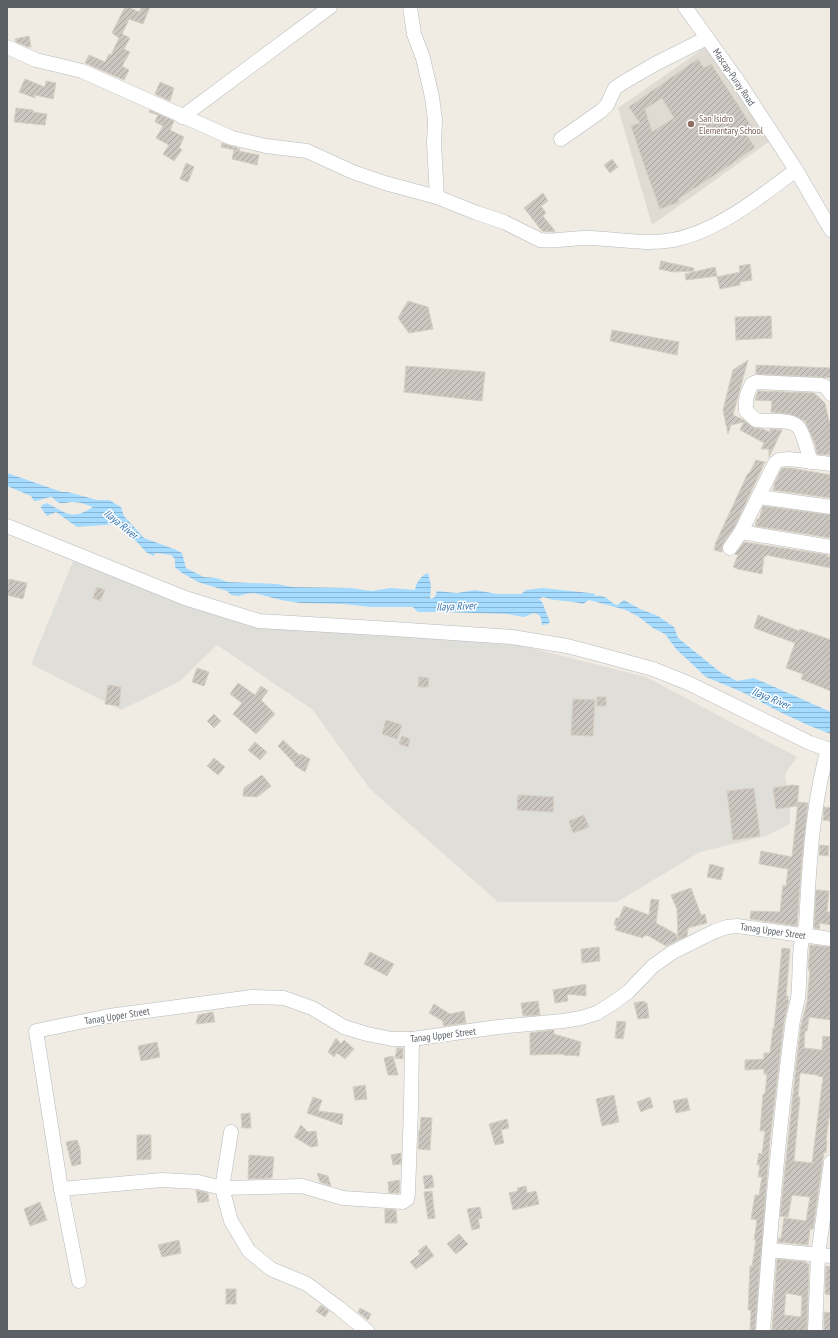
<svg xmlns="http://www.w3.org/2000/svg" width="838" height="1338" viewBox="0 0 838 1338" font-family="'PT Sans Narrow',sans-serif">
  <defs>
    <pattern id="water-rules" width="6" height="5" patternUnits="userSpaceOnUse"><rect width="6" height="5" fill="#a4dbff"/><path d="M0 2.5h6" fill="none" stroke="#89b5d2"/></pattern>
    <pattern id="building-hatch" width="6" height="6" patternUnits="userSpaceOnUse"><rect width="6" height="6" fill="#cbc7c0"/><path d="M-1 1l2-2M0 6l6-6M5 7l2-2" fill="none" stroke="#a8a5a0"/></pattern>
  </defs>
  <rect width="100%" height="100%" fill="#f0ece3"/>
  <polygon fill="#e0ded8" points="74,559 257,626 519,645 646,677 797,757 785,774 790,808 790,824 766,836 700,852 617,902 498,902 370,789 312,709 217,645 180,681 121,710 31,664"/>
  <polygon fill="#dfdbd2" points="707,46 770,141 652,225 618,108"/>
  <path fill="url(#water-rules)" d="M7,473L62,492H68L97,500H109L121,507L124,516L144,538L174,549L182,553L186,568L204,577L216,578L228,582L277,584L292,587L351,588L371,591L391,588L415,590C416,583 421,575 428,573L431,585L430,599L435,597L437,591L457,593L475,590L497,594H521L526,590L542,588L590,593L595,594V596C605,593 609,602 617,605L624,600L640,609L658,616L674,627L678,638L720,672L737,681L754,678L831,712V734L810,726L780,712L742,692L706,677L676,649L665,634L653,628L639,617L626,610L589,600L583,604C570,600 556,602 543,597L539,599L542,602L550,622L548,624L542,625L541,618L539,615L534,613L524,617L507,614L445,612H418L413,607H371L343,604L300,603L281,600L254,593L245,594L239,596L231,595L227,591L198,582L182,573L175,567V559L171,555L156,553L153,556L146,552L138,543L117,524L77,527L56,512L47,516L41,508L42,505L47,503C66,513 72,521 93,507C87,505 80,502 73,502C63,502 61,507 52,497C45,497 41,501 34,501L31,496L7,486Z"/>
  <g fill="url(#building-hatch)" stroke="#d5cec1" fill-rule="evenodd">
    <polygon points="125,7 128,7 139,12 142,7 150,7 143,24 129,19 122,34 130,38 124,49 130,52 122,66 129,70 124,80 85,63 89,55 105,62 109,54 111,55 119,38 112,33"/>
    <polygon points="29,36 31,47 28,47 16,42 15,39"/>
    <path d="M698,59L704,68L711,64L738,105L753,129L745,133L755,147L730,165L678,199L679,202L660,209L647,173L631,126L640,123L629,107ZM662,98L674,118L652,132L645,109Z"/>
    <polygon points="25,79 45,87 46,81 56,83 53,99 35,95 35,98 19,92"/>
    <polygon points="160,82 174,88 170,101 155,94"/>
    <polygon points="16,108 33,110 33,112 47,114 45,125 14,122"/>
    <polygon points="150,110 174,121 170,130 184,137 179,148 182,150 174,161 163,154 169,145 156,138 163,126 155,122 158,115 149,112"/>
    <polygon points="222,143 240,149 239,151 221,147"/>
    <polygon points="234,150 259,155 257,165 232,159"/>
    <polygon points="612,159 618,167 610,173 604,165"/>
    <polygon points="186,163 194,167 188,182 180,179"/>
    <polygon points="543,193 548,201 541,206 546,213 543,216 555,231 554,232 542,231 524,208"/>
    <polygon points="661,261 694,268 694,271 673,272 659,269"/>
    <polygon points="750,264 752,280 740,282 740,285 720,289 717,277 740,272 739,266"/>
    <polygon points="715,267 717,276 686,280 685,274"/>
    <polygon points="408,301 428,307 433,329 409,333 398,318"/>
    <polygon points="771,316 772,338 736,340 735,317"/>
    <polygon points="612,330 679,342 677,355 610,341"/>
    <polygon points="748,360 733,415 742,419 754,428 763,429 770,432 770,429 782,430 769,457 769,449 761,449 764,443 740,430 744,422 731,425 728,434 723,410 733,370"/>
    <polygon points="756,365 831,368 831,378 821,377 756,374"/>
    <polygon points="406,366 485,372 482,401 404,392"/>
    <polygon points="758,391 814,393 825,403 829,421 831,420 831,455 817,454 815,444 805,421 790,414 771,412 772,401 755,400"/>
    <polygon points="756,460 765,462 734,528 723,544 722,548 722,552 714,550 716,542 748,473 749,474"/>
    <polygon points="782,468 790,468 831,475 831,498 773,490 775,482"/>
    <polygon points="763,506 831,515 831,538 755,526 757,519 759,519"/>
    <polygon points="744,542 828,555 828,557 831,557 831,568 766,555 766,557 764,556 762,574 738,569 733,567 738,555 735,554"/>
    <polygon points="9,579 27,583 23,599 7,595"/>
    <polygon points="97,587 105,590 100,601 93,598"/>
    <polygon points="758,615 799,631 800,629 831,640 831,691 801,679 803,674 786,668 795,643 754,628"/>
    <polygon points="197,668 209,672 204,686 192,682"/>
    <polygon points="419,677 429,678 428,687 418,687"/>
    <polygon points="238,683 255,695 261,686 268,691 261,700 275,714 256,734 233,714 242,703 230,694"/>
    <polygon points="108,685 121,687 119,706 105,704"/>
    <rect x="597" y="697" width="9" height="9"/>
    <polygon points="573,699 595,700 593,736 571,735"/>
    <polygon points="214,714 221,721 214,728 207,721"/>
    <polygon points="386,720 402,725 397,739 382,734"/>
    <polygon points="402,736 410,739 408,747 399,744"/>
    <polygon points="283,740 300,756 301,754 310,759 305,772 294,765 295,764 278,746"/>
    <polygon points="255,742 267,752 260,760 248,750"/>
    <polygon points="214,758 225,767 218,775 207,766"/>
    <polygon points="262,775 271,786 257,797 243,796 244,788"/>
    <polygon points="792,785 799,786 797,806 776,809 773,788"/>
    <polygon points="754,788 760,836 733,840 727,791"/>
    <polygon points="518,795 554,797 553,812 517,810"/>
    <polygon points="798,802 808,803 802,858 797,926 750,919 751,911 780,912 783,885 786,886 788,869 759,864 761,851 792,857"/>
    <polygon points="824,807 831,808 831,821 823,820"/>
    <polygon points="584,815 589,827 573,833 569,821"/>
    <polygon points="820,845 829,846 828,856 819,855"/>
    <polygon points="710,864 724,868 721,880 707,877"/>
    <polygon points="691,888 701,915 705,914 707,923 688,928 687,936 678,940 677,909 671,895"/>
    <polygon points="816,890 829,891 827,912 831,912 831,925 820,923 819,929 814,928"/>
    <polygon points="651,899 659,900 656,923 676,934 678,940 666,946 647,935 646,936 643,936 643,938 615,930 617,926 614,925 616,918 619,918 624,906 649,915"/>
    <path d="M810,945L831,947V1020L809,1017L807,1031H805L804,1048L822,1050L823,1036L831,1037V1103L826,1141H827L826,1153L824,1152L813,1229H810L808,1245L778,1242L779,1238H781L784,1218L806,1221L810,1197L792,1195L788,1217L780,1216L796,1066L801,1025L807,1002L810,970H808ZM800,1073L818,1075V1076L823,1077L812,1163L794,1161L800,1097H798Z"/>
    <polygon points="599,947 600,961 582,963 581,949"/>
    <polygon points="782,948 790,949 786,996 788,996 788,1000 789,1000 784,1022 770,1140 755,1330 750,1330 751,1310 748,1310 750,1266 752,1266 756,1240 754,1240 757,1220 751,1219 755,1195 759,1195 762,1177 758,1177 760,1165 757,1165 759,1153 762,1154 765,1131 760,1131 763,1094 765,1094 767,1074 764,1074 764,1069 745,1070 745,1060 764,1059 764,1053 770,1053 773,1028 774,1028"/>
    <polygon points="370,952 394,964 387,976 364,964"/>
    <polygon points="586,984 586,996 567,994 568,1001 555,1003 553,990"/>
    <polygon points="538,1001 540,1015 523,1016 521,1003"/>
    <polygon points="644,1001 645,1003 647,1003 649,1018 638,1019 634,1003"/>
    <polygon points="434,1004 450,1014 464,1011 466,1023 443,1026 443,1021 429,1013"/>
    <polygon points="213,1012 215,1022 196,1024 198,1015"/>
    <polygon points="617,1021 626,1022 623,1039 615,1038"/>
    <polygon points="554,1030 554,1034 581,1042 579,1056 568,1055 568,1056 561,1054 530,1055 530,1033"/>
    <polygon points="336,1038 341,1044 344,1040 354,1049 345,1059 337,1053 334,1057 328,1052"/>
    <polygon points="157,1042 160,1057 141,1061 138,1046"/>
    <polygon points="397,1048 403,1048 403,1059 395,1058"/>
    <polygon points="393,1056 398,1075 388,1075 384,1058"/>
    <polygon points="365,1085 367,1099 355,1100 353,1087"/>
    <polygon points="614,1095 619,1122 602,1126 596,1099"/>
    <polygon points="313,1097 322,1100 318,1111 343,1114 342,1125 307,1113"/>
    <polygon points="650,1097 653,1107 641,1112 637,1102"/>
    <polygon points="687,1098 690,1110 676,1113 673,1101"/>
    <polygon points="250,1113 251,1128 242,1128 241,1114"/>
    <polygon points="421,1117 432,1118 430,1150 418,1149 419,1130 420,1130"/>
    <polygon points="507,1119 509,1128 501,1130 504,1143 495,1145 489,1124"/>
    <polygon points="301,1125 308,1132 316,1131 318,1146 311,1147 294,1137"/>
    <polygon points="137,1135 151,1135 151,1159 137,1160"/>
    <polygon points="77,1140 80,1148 81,1164 72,1166 66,1142"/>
    <polygon points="401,1153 401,1164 393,1165 391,1155"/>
    <polygon points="249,1155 274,1157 272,1178 248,1179"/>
    <polygon points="317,1173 328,1176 331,1186 320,1182"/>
    <polygon points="432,1175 434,1187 425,1189 423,1176"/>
    <polygon points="400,1180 399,1193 389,1193 388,1182"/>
    <polygon points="526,1186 527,1193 536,1191 539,1204 513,1210 509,1193 518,1191 517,1188"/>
    <polygon points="196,1190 208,1193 209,1201 198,1203"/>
    <polygon points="432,1191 435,1218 428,1219 424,1192"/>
    <polygon points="40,1202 47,1220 30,1226 24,1209"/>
    <polygon points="480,1207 482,1218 478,1219 480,1228 472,1230 467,1209"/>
    <polygon points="385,1209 396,1210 397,1223 385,1223"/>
    <polygon points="459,1234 468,1244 456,1254 447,1244"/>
    <polygon points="179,1240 181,1253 162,1257 158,1245"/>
    <polygon points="426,1245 434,1256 416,1269 410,1262 420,1254 418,1251"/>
    <path d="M777,1259L806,1262V1263L809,1264L807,1331H772ZM786,1293L802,1296L801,1317L784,1315Z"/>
    <polygon points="826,1266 831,1267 831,1295 825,1294"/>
    <rect x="226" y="1289" width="10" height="15"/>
    <polygon points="321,1305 329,1311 325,1317 316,1311"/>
    <polygon points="360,1308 371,1314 368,1320 358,1312"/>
    <polygon points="824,1312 831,1313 831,1331 824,1331"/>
  </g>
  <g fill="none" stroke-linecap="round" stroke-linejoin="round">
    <defs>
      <g id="minor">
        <polyline points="410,7 414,34 423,58 432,97 435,120 434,143 437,197"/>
        <polyline points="685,7 740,84 796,170 831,230"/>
        <path d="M7,47L36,60L82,71L232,138L266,146L307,151L353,172L385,183L437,197L477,213L504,222L540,240C556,242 574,237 591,238C618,239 645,245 673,240C718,231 760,197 796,170"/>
        <polyline points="182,117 330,7"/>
        <polyline points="561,139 601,111 607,105 615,88 624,82 655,64 707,38"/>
        <path d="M811,462C808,454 803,429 796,425C788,419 766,422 756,420L746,411C745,401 747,392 752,384L756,382L821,385L826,387L831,394"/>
        <polyline points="759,497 831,507"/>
        <polyline points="7,526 185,598 259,621 393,629 512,637 567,646 594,653 653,669 688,683 810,743 831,750"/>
        <polyline points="741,532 831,547"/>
        <polyline points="730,548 741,532 775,463 779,460 789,459 831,464"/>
        <polyline points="231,1132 222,1188 302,1186 343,1198 403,1202 407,1199 408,1193 411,1108 412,1039"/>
        <polyline points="61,1189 162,1180 198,1182 222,1188 231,1221 249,1251 271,1269 307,1284 339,1308 367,1331"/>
        <polyline points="769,1250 831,1256"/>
        <polyline points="79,1281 61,1189 36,1031 109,1016 252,997 284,998 312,1008 344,1027 367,1034 392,1039 412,1039 498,1027 563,1021 581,1018 597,1013 613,1003 628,992 653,966 673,952 715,931 727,927 737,926 831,939"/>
        <path d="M763,1331C770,1230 779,1128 792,1027C793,1017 796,1008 798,998C801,974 797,948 806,926C809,867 812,806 828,749"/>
        <polyline points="815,1331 818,1255 831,1162"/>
      </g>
    </defs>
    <use href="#minor" stroke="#b6babf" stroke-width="15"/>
    <use href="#minor" stroke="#fff" stroke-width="14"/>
  </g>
  <circle fill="#8d6e63" stroke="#fff" stroke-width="1.5" cx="691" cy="124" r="4"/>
  <g text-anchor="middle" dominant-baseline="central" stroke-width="3" stroke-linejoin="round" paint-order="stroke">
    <g font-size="10" fill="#5b6066" stroke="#fff">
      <text transform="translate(734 77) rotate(56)">Mascap-Puray Road</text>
      <text transform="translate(773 931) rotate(8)">Tanag Upper Street</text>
      <text transform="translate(117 1016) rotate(-9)">Tanag Upper Street</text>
      <text transform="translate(443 1035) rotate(-7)">Tanag Upper Street</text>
    </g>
    <g font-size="10" fill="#785e54" stroke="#fff" text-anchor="start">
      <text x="699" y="118">San Isidro<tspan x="699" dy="12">Elementary School</tspan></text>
    </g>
    <g font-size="11" font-style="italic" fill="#3576b2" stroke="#fff">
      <text transform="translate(121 524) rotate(39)">Ilaya River</text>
      <text transform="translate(456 606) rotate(-2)">Ilaya River</text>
      <text transform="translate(771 698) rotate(23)">Ilaya River</text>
    </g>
  </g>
  <rect width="838" height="1338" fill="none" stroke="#5b6066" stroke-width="16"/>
</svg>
